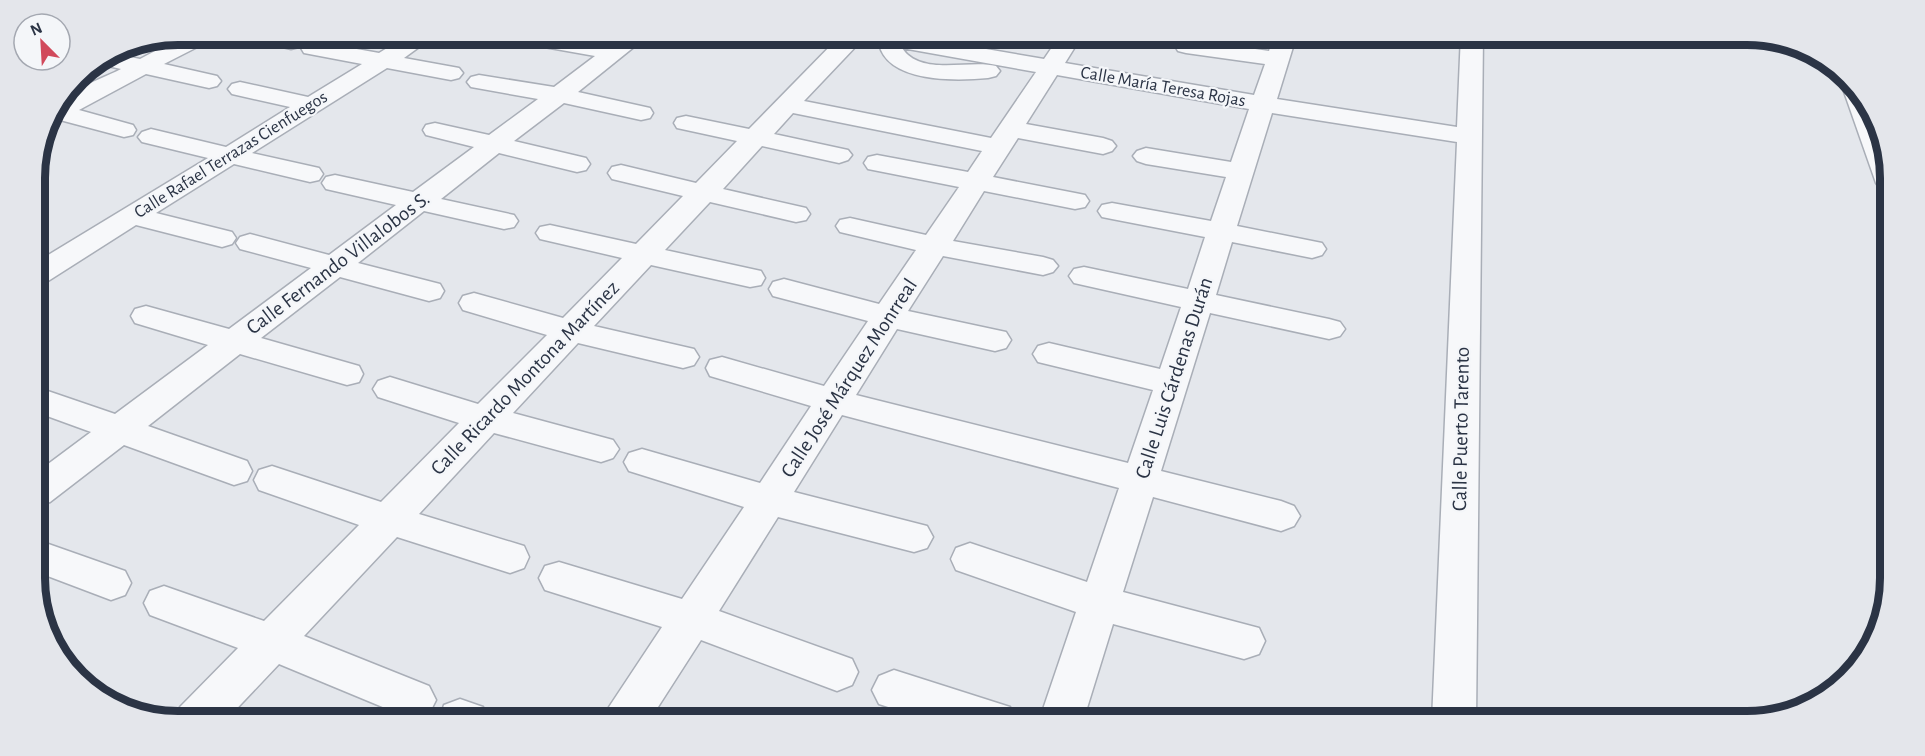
<svg xmlns="http://www.w3.org/2000/svg" width="1925" height="756" viewBox="0 0 1925 756" font-family="'Alegreya Sans',sans-serif">
  <rect width="100%" height="100%" fill="#e4e7ec"/>
  <g fill="none" stroke-linecap="round" stroke-linejoin="round">
    <defs>
      <g id="minor">
        <path d="M187,34H216L213,39L164,64L217,76L221,81L217,86L209,88L146,74L79,110L133,125L136,130L133,135L124,137L60,120L47,123C55,93 96,82 121,69L95,63L111,53L140,59Z"/>
        <polygon points="245,34 287,34 299,37 302,42 299,47 291,49 248,39"/>
        <polygon points="410,34 437,34 404,58 459,68 463,73 459,78 451,80 387,68 252,153 319,168 323,174 319,180 310,182 234,164 156,213 232,232 236,238 232,244 222,247 136,225 45,283 35,285 35,263 208,158 142,142 138,137 142,132 151,129 226,147 290,107 232,94 228,89 232,84 240,82 308,97 362,64 304,53 301,48 304,43 312,41 379,53"/>
        <polygon points="498,34 528,34 529,36 526,41 518,43 501,39"/>
        <polygon points="547,34 610,45 624,34 650,34 578,92 650,108 653,113 650,118 641,120 564,103 514,141 586,158 590,164 586,170 577,172 499,153 441,199 514,215 518,221 514,227 504,229 424,211 358,263 440,284 444,291 440,298 429,301 340,277 261,338 359,366 363,374 359,382 347,385 240,354 148,426 247,461 252,471 247,481 234,485 124,445 50,502 37,506 36,473 91,432 36,412 36,387 115,414 208,345 135,323 131,316 135,309 146,306 229,329 311,268 240,249 236,243 240,237 250,234 329,255 396,205 326,189 322,183 326,177 335,175 413,192 474,147 426,135 423,130 426,125 435,123 489,135 538,99 471,87 467,82 471,77 479,75 554,87 595,56 533,45 530,40 533,35"/>
        <path d="M715,34H823L820,39C798,45 731,56 715,34Z"/>
        <path d="M842,34H899L1044,59L1061,34H1083L1065,63L1254,95L1265,64L1186,53L1178,51L1175,46L1178,41L1186,39L1269,51L1275,34H1297L1277,99L1457,127L1461,34H1483L1476,721H1432L1457,142L1272,113L1237,226L1322,243L1326,249L1322,255L1312,258L1232,242L1216,295L1329,319L1340,322L1345,329L1340,336L1329,339L1210,313L1161,471L1281,501L1294,506L1300,516L1294,526L1281,531L1153,497L1123,592L1259,628L1265,641L1259,654L1244,659L1113,624L1083,721H1039L1076,612L956,570L951,559L956,548L970,543L1087,582L1119,488L842,415L794,492L927,526L933,537L927,548L914,552L778,517L719,611L852,659L858,672L852,685L837,691L701,640L649,721H603L609,707L662,627L545,590L539,578L545,566L559,562L682,599L744,507L629,471L624,462L629,453L642,449L760,483L811,406L710,376L706,368L710,360L722,357L824,386L868,321L773,296L769,289L773,282L784,279L879,304L916,250L840,232L836,226L840,220L850,218L926,235L959,187L868,169L864,163L868,157L877,155L968,172L982,151L793,113L774,134L848,150L852,155L848,160L839,163L762,146L723,189L806,208L810,214L806,220L796,222L710,202L665,250L761,271L765,278L761,285L750,287L651,265L594,326L694,349L699,357L694,365L683,368L578,343L513,413L613,440L619,449L613,458L601,462L494,433L419,514L524,546L529,557L524,568L510,573L397,537L304,636L429,686L436,700L429,714L414,720L279,664L225,721H174L180,707L238,648L150,615L144,603L150,591L164,586L264,621L359,525L259,490L254,480L259,470L272,466L381,502L459,423L378,397L373,389L378,381L390,377L478,404L547,335L463,310L459,303L463,296L474,293L563,318L622,258L540,239L536,233L540,227L550,225L636,244L683,196L612,179L608,173L612,167L621,165L696,183L737,141L677,128L674,123L677,118L686,116L749,129ZM861,41L879,44C888,83 956,81 988,78L996,76L1000,71L996,66C969,59 921,77 902,48L1036,72L991,138L804,101ZM1057,75L1249,109L1231,162L1146,148L1137,151L1133,156L1137,161L1146,164L1226,177L1211,221L1112,203L1102,205L1098,211L1102,217L1112,219L1205,237L1188,289L1084,267L1074,269L1069,276L1074,283L1181,307L1160,369L1049,343L1038,346L1033,354L1038,362L1153,390L1128,463L856,395L897,329L995,351L1006,348L1011,340L1006,332L908,311L943,256L1043,275L1053,272L1058,266L1053,260L1043,257L953,241L984,191L1075,209L1085,207L1089,201L1085,195L1075,193L993,177L1018,138L1103,154L1112,151L1116,146L1112,141L1103,138L1026,124Z"/>
        <polygon points="1115,34 1164,34 1171,40 1168,45 1160,47 1118,39"/>
        <polygon points="1394,34 1391,40 1383,42 1375,40 1372,35"/>
        <polygon points="1846,81 1861,90 1889,159 1889,191 1880,189 1876,183 1842,86"/>
        <polygon points="37,540 125,571 131,583 125,595 111,600 37,572"/>
        <polygon points="894,670 1010,707 1016,721 931,721 879,704 872,690 879,676"/>
        <polygon points="460,699 483,707 489,721 439,721 444,705"/>
      </g>
    </defs>
    <use href="#minor" stroke="#a9aeb7" stroke-width="3"/>
    <use href="#minor" fill="#f7f8fa" fill-rule="evenodd"/>
  </g>
  <g text-anchor="middle" dominant-baseline="central" stroke-width="4.5" stroke-linejoin="round" paint-order="stroke">
    <g font-size="18" fill="#2b3445" stroke="#f4f6f9">
      <text transform="translate(1163 87) rotate(10)">Calle María Teresa Rojas</text>
      <text transform="translate(231 155) rotate(-32)">Calle Rafael Terrazas Cienfuegos</text>
    </g>
    <g font-size="21" fill="#2b3445" stroke="#f4f6f9">
      <text transform="translate(338 263) rotate(-37)">Calle Fernando Villalobos S.</text>
      <text transform="translate(525 378) rotate(-46)">Calle Ricardo Montona Martínez</text>
      <text transform="translate(849 378) rotate(-57)">Calle José Márquez Monrreal</text>
      <text transform="translate(1174 378) rotate(-72)">Calle Luis Cárdenas Durán</text>
      <text transform="translate(1461 429) rotate(-89)">Calle Puerto Tarento</text>
    </g>
  </g>
  <path d="M0 0H1925V756H0ZM178 45H1747A133 133 0 0 1 1880 178V578A133 133 0 0 1 1747 711H178A133 133 0 0 1 45 578V178A133 133 0 0 1 178 45Z" fill="#e4e6eb" fill-rule="evenodd"/>
  <path fill="none" stroke="#2b3445" stroke-width="8" d="M178 45H1747A133 133 0 0 1 1880 178V578A133 133 0 0 1 1747 711H178A133 133 0 0 1 45 578V178A133 133 0 0 1 178 45Z"/>
  <g transform="translate(42 42) rotate(336)"><circle r="28" fill="#f4f6f9" stroke="#a4a8b1" stroke-width="1.5"/>
  <path d="M0-4.5L10 22L0 15L-10 22Z" fill="#d1495b"/>
  <text y="-9" font-size="16" font-weight="bold" text-anchor="middle" fill="#2b3445">N</text>
  </g>
</svg>
